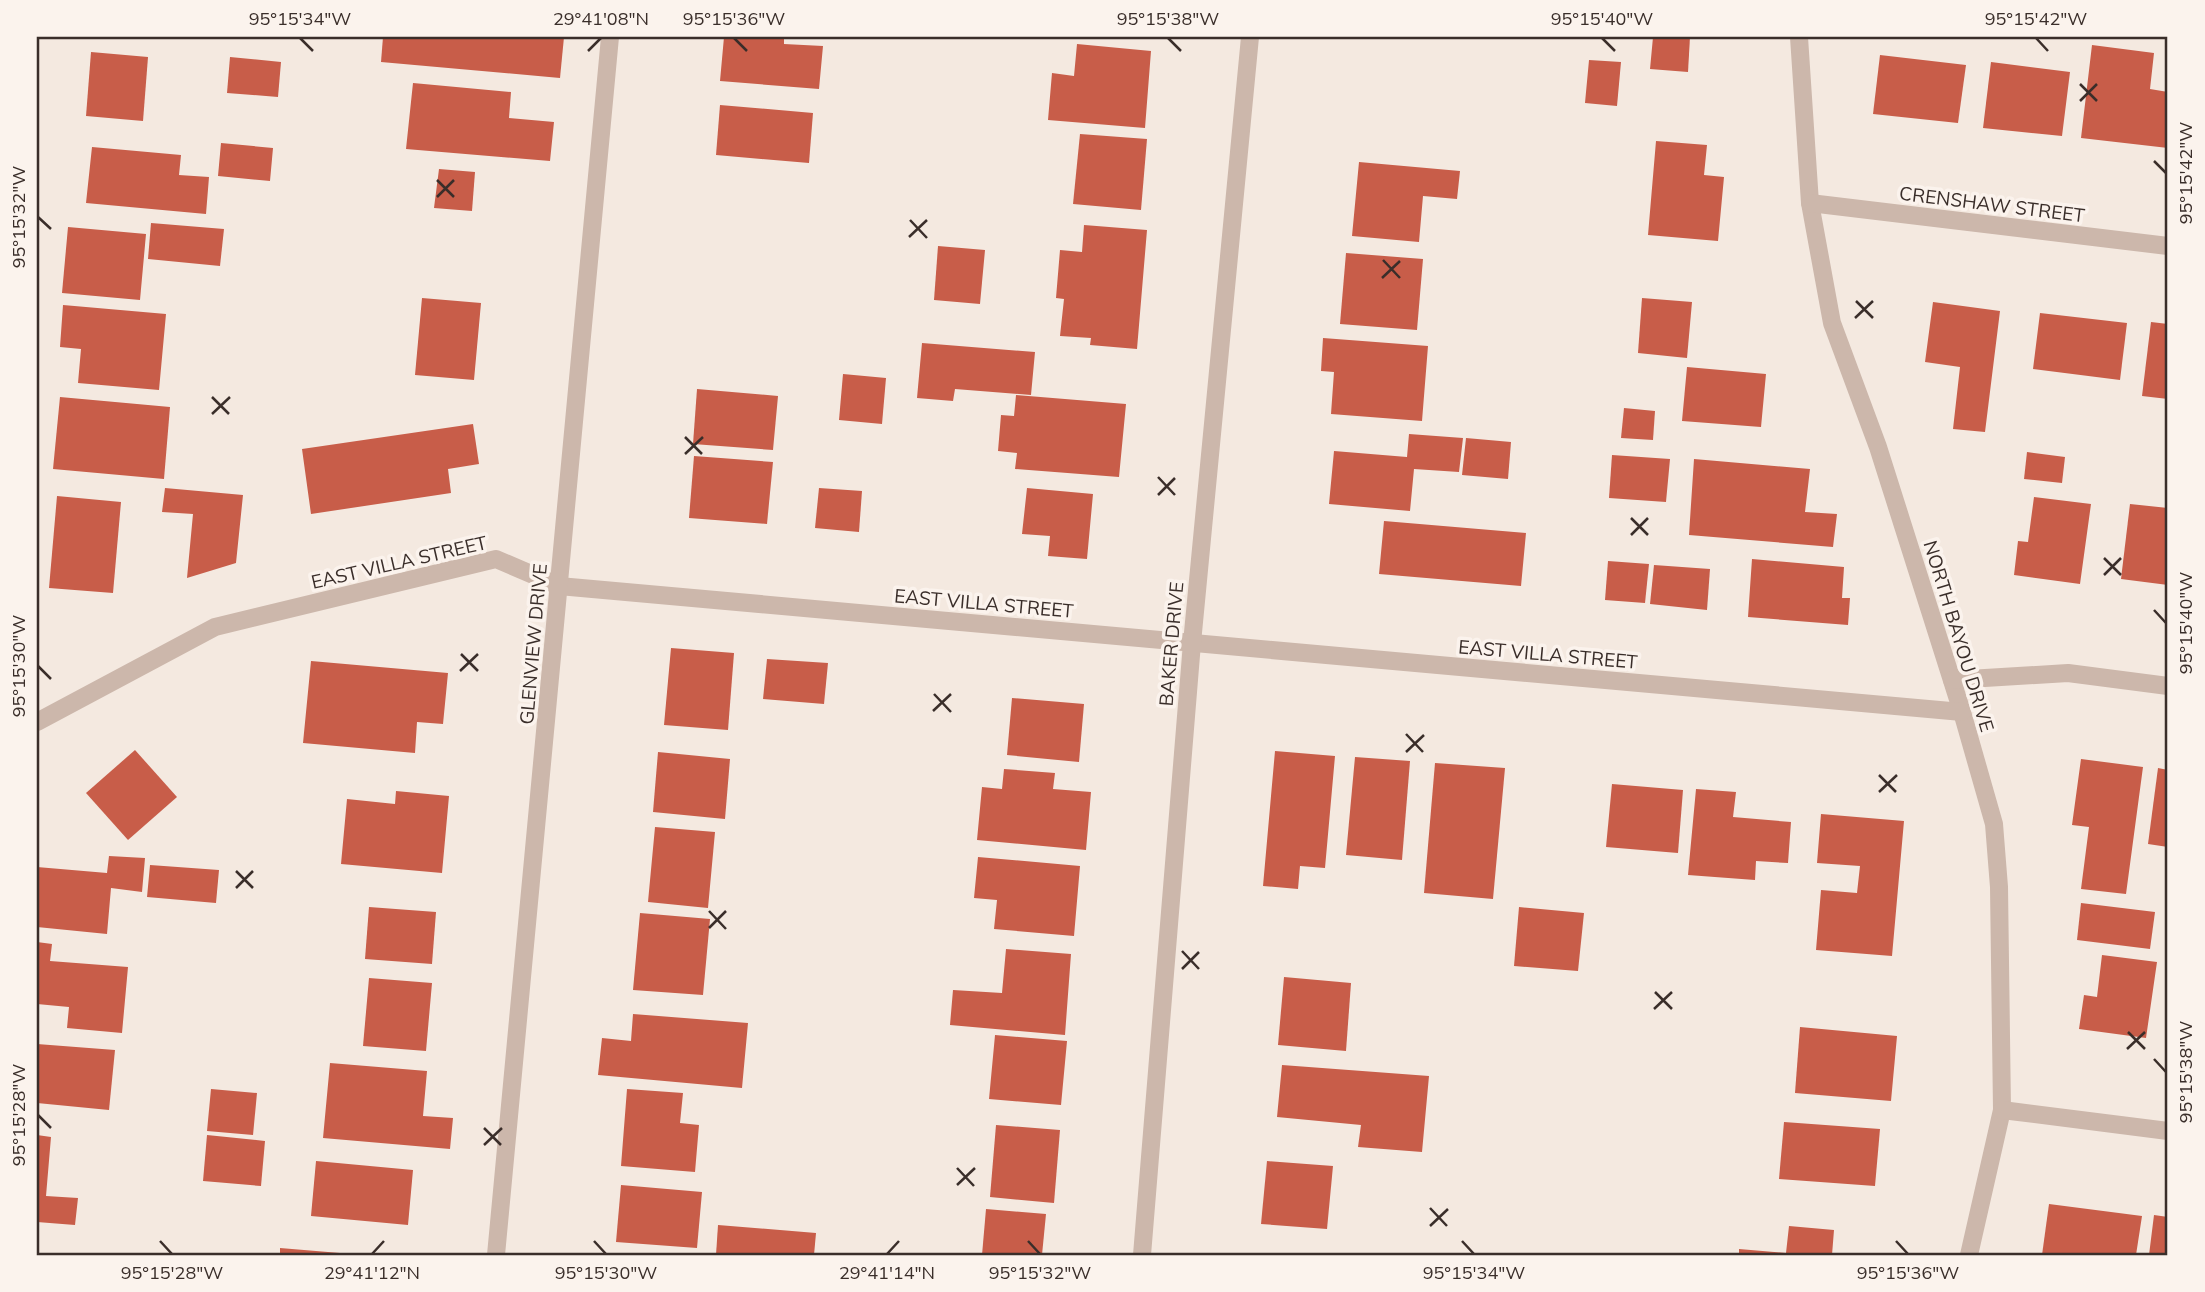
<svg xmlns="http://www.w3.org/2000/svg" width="2205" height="1292" viewBox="0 0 2205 1292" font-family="Mulish,sans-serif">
  <rect width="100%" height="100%" fill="#f4e9e0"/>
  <g fill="#c85d49">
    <polygon points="383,37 564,37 560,78 381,62"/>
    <polygon points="724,37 784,37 784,44 823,46 819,89 720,81"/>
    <polygon points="1653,37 1690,37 1688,72 1650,69"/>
    <polygon points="1077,44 1151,51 1145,128 1048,120 1052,73 1074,76"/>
    <polygon points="2092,45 2154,53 2150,89 2168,92 2168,148 2081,138"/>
    <polygon points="91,52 148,57 143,121 86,116"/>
    <polygon points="1880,55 1966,65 1958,123 1873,114"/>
    <polygon points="230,57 281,62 278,97 227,93"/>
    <polygon points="1589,60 1621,62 1617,106 1585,103"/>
    <polygon points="1991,62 2070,72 2062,136 1983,128"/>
    <polygon points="413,83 511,92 509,118 554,122 550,161 406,149"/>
    <polygon points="720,105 813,113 809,163 716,155"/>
    <polygon points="1080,134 1147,139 1141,210 1073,204"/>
    <polygon points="1656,141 1707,145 1704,175 1724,177 1718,241 1648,235"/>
    <polygon points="221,143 273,148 270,181 218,176"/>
    <polygon points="92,147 181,155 179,175 209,177 206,214 86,203"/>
    <polygon points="1359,162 1460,171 1457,199 1423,196 1419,242 1352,236"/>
    <polygon points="439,169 475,172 472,211 434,208"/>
    <polygon points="151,223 224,229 220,266 148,259"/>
    <polygon points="1084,225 1147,230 1137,349 1090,345 1091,338 1060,336 1064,299 1056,298 1060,250 1082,252"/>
    <polygon points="68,227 146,234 140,300 62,293"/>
    <polygon points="938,246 985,250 980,304 934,300"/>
    <polygon points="1346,253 1423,259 1417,330 1340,324"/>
    <polygon points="422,298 481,303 474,380 415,375"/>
    <polygon points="1642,298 1692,302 1687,358 1638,353"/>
    <polygon points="1933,302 2000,311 1985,432 1953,429 1960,367 1925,362"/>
    <polygon points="63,305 166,314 159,390 78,383 81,349 60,347"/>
    <polygon points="2040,313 2127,323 2120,380 2033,369"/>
    <polygon points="2151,322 2168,324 2168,399 2142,396"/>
    <polygon points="1323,338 1428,346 1422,421 1331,414 1334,372 1321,371"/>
    <polygon points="922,343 1035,352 1031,395 955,389 953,401 917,398"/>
    <polygon points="1687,367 1766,374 1761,427 1682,421"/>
    <polygon points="843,374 886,378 882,424 839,420"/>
    <polygon points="697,389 778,396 773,450 693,444"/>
    <polygon points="1016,395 1126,404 1119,477 1015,469 1017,453 998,451 1001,415 1014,416"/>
    <polygon points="60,397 170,407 164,479 53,469"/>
    <polygon points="1624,408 1655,411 1653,440 1621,438"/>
    <polygon points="473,424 479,464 448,469 451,493 311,514 302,449"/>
    <polygon points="1409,434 1463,438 1459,472 1414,469 1410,511 1329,504 1334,451 1407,457"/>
    <polygon points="1466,438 1511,442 1508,479 1462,475"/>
    <polygon points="2027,452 2065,457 2062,483 2024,479"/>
    <polygon points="1612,455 1670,459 1666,502 1609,498"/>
    <polygon points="694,456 773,462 767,524 689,518"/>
    <polygon points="1694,459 1810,469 1805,512 1837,514 1833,547 1689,535"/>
    <polygon points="165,488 243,495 236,563 187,578 193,514 162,512"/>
    <polygon points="819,488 862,491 859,532 815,528"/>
    <polygon points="1027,488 1093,494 1087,559 1048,556 1050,536 1022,534"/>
    <polygon points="57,496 121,502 113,593 49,588"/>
    <polygon points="2034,497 2091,504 2080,584 2014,575 2018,541 2028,542"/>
    <polygon points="2130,504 2168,508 2168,585 2121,579"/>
    <polygon points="1384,521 1526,533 1521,586 1379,574"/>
    <polygon points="1752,559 1844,567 1842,598 1850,598 1848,625 1748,617"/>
    <polygon points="1608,561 1649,564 1645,603 1605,600"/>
    <polygon points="1654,565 1710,569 1707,610 1650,604"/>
    <polygon points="671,648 734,653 728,730 664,725"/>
    <polygon points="767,659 828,663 824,704 763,699"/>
    <polygon points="311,661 448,673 443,724 417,722 415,753 303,743"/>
    <polygon points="1012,698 1084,704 1079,762 1007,755"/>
    <polygon points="135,750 177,797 128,840 86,793"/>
    <polygon points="1275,751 1335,756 1325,868 1300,866 1298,889 1263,886"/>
    <polygon points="658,752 730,759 725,819 653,812"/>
    <polygon points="1355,757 1410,761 1402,860 1346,855"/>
    <polygon points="2081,759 2143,767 2126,894 2081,889 2089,827 2072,825"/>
    <polygon points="1435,763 1505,768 1493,899 1424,893"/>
    <polygon points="2158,768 2168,770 2168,847 2148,844"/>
    <polygon points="1004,769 1055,773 1053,789 1091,792 1086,850 977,840 982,787 1002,789"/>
    <polygon points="1612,784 1683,790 1678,853 1606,847"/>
    <polygon points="1696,789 1736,792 1733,817 1791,822 1788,863 1756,861 1755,880 1688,875"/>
    <polygon points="396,791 449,796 442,873 341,864 347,799 395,804"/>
    <polygon points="1821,814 1904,821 1892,956 1816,950 1821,890 1857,893 1860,866 1817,863"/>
    <polygon points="655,827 715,832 708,908 648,902"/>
    <polygon points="109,856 145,858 142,892 111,888 107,934 37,927 37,867 107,873"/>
    <polygon points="978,857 1080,866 1074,936 994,929 997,900 974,898"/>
    <polygon points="150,865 219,870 216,903 147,897"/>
    <polygon points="2081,903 2155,912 2150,949 2077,940"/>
    <polygon points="369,907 436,912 432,964 365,959"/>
    <polygon points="1519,907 1584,913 1578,971 1514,966"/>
    <polygon points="640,913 710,919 703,995 633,990"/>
    <polygon points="37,942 52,944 50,961 128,967 122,1033 67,1028 69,1007 37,1004"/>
    <polygon points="1006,949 1071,954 1065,1035 950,1025 953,990 1002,993"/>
    <polygon points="2102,955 2157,962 2146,1038 2079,1029 2084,995 2097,997"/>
    <polygon points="1284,977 1351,983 1346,1051 1278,1045"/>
    <polygon points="369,978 432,983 426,1051 363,1046"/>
    <polygon points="633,1014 748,1023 742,1088 598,1075 602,1038 631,1041"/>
    <polygon points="1800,1027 1897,1036 1891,1101 1795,1093"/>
    <polygon points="995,1035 1067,1041 1061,1105 989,1099"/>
    <polygon points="37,1044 115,1050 109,1110 37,1103"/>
    <polygon points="330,1063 427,1071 423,1116 453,1118 450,1149 323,1138"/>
    <polygon points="1282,1065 1429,1076 1422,1152 1358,1147 1361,1125 1277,1117"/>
    <polygon points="211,1089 257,1093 253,1135 207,1131"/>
    <polygon points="627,1089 683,1093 680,1123 699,1125 695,1172 621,1166"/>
    <polygon points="1784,1122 1880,1129 1875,1186 1779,1179"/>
    <polygon points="996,1125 1060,1130 1054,1203 990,1197"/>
    <polygon points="37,1135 51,1137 46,1196 78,1198 75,1225 37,1222"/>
    <polygon points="207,1135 265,1141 261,1186 203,1181"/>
    <polygon points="316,1161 413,1170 408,1225 311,1216"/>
    <polygon points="1267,1161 1333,1166 1327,1229 1261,1224"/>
    <polygon points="621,1185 702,1192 697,1248 616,1242"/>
    <polygon points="2049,1204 2142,1216 2136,1255 2042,1255"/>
    <polygon points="986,1209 1046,1214 1042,1255 982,1255"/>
    <polygon points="2154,1215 2168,1217 2168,1255 2149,1255"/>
    <polygon points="718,1225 816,1233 814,1255 716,1255"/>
    <polygon points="1789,1226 1834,1230 1832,1255 1739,1255 1739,1249 1786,1253"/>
    <polygon points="280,1248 340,1253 340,1255 280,1255"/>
  </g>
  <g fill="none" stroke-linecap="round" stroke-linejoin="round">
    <g stroke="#ccb7ab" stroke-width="18">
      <polyline points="1799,37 1810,203 1832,323 1878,447 1962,712 1994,824 1999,887 2002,1110 1969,1255"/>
      <polyline points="1810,203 2168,246"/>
      <polyline points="1952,680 2068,673 2168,686"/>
      <polyline points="37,722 215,627 496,559 559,586 1962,712"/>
      <polyline points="2002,1110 2168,1131"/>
      <polyline points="496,1255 610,37"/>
      <polyline points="1142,1255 1192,643 1250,37"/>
    </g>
  </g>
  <path fill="none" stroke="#3a2e2a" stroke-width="2.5" d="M300,38L313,51M734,38L747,51M1168,38L1181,51M1602,38L1615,51M2036,38L2048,51M588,51L601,38M2080,84L2097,101M2080,101L2097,84M2154,161L2166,173M437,180L454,197M437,197L454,180M38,217L51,229M910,220L927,238M909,237L927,220M1383,260L1400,278M1382,278L1400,261M1856,301L1873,318M1855,318L1873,301M212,397L229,414M212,414L230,397M685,437L702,454M685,454L703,437M1158,477L1175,495M1158,495L1175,478M1631,518L1648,535M1631,535L1648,518M2104,558L2121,575M2104,575L2121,558M2154,610L2166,623M461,654L478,671M38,666L51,679M460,671L478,654M934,694L951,712M933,711L951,694M1406,734L1423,752M1406,752L1424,735M1879,775L1896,792M1879,792L1897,775M236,871L253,888M236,888L253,871M709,911L726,929M709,928L726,911M1182,951L1199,969M1182,969L1199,952M1655,992L1672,1009M1654,1009L1672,992M2128,1032L2145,1049M2127,1049L2145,1032M2154,1059L2166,1072M38,1115L51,1128M484,1128L501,1145M484,1145L502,1128M957,1168L974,1186M957,1185L975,1168M1430,1208L1447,1226M1430,1226L1448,1209M160,1241L172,1254M594,1241L606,1254M1028,1241L1040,1254M1462,1241L1474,1254M1896,1241L1908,1254M372,1254L384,1241M887,1254L899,1241"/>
  <g text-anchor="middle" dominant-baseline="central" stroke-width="7" stroke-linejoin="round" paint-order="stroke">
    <g font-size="19" fill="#3a2e2a" stroke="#fbf3ed">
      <text transform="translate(1992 204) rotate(7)">CRENSHAW STREET</text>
      <text transform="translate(399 562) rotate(-13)">EAST VILLA STREET</text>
      <text transform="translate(984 603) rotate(5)">EAST VILLA STREET</text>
      <text transform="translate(1959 636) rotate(73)">NORTH BAYOU DRIVE</text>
      <text transform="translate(533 644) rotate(-85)">GLENVIEW DRIVE</text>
      <text transform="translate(1171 644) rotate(-85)">BAKER DRIVE</text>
      <text transform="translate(1548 654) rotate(5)">EAST VILLA STREET</text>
    </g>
  </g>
  <rect width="2205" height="1292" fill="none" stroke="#fbf3ed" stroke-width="77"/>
  <rect x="38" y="38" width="2128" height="1216" fill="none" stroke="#3a2e2a" stroke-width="2.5"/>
  <g font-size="18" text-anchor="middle" fill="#3a2e2a">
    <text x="300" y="25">95°15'34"W</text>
    <text x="601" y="25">29°41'08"N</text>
    <text x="734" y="25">95°15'36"W</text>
    <text x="1168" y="25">95°15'38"W</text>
    <text x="1602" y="25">95°15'40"W</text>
    <text x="2036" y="25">95°15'42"W</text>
    <text transform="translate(2186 173) rotate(-90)" y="6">95°15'42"W</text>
    <text transform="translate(19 217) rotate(-90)" y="6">95°15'32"W</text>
    <text transform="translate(2186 623) rotate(-90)" y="6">95°15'40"W</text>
    <text transform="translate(19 666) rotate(-90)" y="6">95°15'30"W</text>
    <text transform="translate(2186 1072) rotate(-90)" y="6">95°15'38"W</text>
    <text transform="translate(19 1115) rotate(-90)" y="6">95°15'28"W</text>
    <text x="172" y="1279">95°15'28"W</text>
    <text x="372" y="1279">29°41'12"N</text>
    <text x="606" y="1279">95°15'30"W</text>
    <text x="887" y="1279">29°41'14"N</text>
    <text x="1040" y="1279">95°15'32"W</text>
    <text x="1474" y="1279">95°15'34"W</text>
    <text x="1908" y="1279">95°15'36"W</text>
  </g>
</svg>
